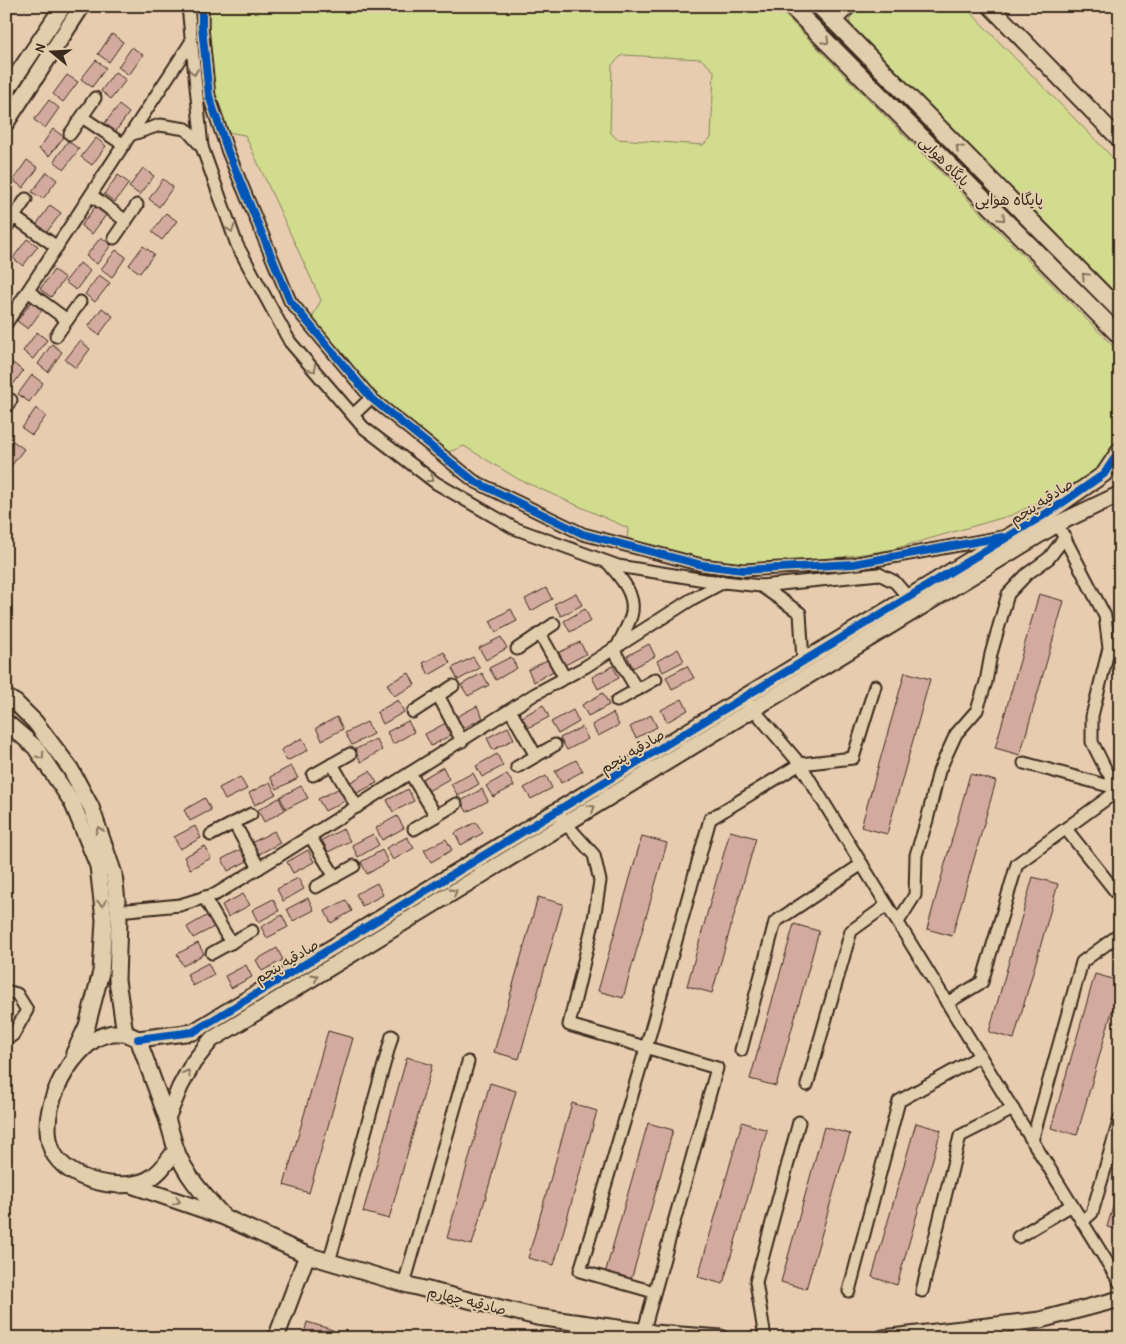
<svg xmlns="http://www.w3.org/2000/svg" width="1126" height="1344" viewBox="0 0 1126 1344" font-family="'Patrick Hand','Playpen Sans Arabic',sans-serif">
  <rect width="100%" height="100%" fill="#e7ccb0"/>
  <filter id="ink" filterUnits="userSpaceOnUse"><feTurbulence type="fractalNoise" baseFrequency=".02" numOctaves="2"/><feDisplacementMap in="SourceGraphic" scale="10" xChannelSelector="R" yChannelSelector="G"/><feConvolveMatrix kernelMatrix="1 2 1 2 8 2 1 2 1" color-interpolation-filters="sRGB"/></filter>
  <g filter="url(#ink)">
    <g fill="#d1dc8f" stroke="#868356" fill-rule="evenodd">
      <path d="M210,6H776L1120,353V440L1118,445L1096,471L1061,491L1012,515L890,550L835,558L744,567L703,560L627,542L628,528L518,479L464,446L446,453L411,429L370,389L311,320L321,300L245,135L227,132L213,89L209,29ZM622,55L701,59L714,71L711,138L703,145L617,139L610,132L612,65Z"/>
      <polygon points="862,6 964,6 1120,165 1120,302 853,31 849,19"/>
    </g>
    <g fill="#d3aa9e" stroke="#3b2a1e">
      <polygon points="112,34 123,42 109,62 98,54"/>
      <polygon points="132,47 143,55 129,75 118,67"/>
      <polygon points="96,60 106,68 92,87 81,79"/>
      <polygon points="115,72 126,80 111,99 101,91"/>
      <polygon points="67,75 78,82 63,102 53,94"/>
      <polygon points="49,100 59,108 45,128 34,120"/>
      <polygon points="119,105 129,113 115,132 104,124"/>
      <polygon points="53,129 64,137 49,156 39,149"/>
      <polygon points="96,138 106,146 92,165 81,157"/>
      <polygon points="68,141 79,149 64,169 54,161"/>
      <polygon points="27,160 38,168 23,188 13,180"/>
      <polygon points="143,168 154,176 140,195 129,187"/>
      <polygon points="47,172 57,180 43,199 32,192"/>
      <polygon points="118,175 129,183 115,202 104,194"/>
      <polygon points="163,179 173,187 159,207 149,199"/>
      <polygon points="50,205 61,213 46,233 36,225"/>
      <polygon points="95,207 106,215 92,234 81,226"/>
      <polygon points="166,213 177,221 162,240 152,232"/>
      <polygon points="101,237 111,245 97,264 86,256"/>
      <polygon points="27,239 38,246 23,266 13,258"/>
      <polygon points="143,246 154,254 140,273 129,265"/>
      <polygon points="116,250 126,257 112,277 101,269"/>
      <polygon points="80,263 90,271 76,290 65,282"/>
      <polygon points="54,270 65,278 51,297 40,289"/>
      <polygon points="99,275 110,283 95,302 85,294"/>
      <polygon points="31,302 42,310 28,329 17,321"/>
      <polygon points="102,308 113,316 99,335 88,327"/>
      <polygon points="37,332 47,340 33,359 23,351"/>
      <polygon points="80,341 90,349 76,368 65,360"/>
      <polygon points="52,344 62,352 48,372 38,364"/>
      <polygon points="13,363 23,371 9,390 6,388 6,372"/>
      <polygon points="32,375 43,383 29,402 18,394"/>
      <polygon points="36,408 46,416 32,435 22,428"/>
      <polygon points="13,441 24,449 9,469 6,466 6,450"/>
      <polygon points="546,588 552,599 531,611 525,599"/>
      <polygon points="576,593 582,605 561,616 554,604"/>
      <polygon points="1039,594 1064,601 1020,755 995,748"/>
      <polygon points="511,609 517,621 496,632 490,621"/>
      <polygon points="585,609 591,621 570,632 564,621"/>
      <polygon points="501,637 507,648 486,660 479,648"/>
      <polygon points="580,642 586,654 565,665 558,653"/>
      <polygon points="649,644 655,656 633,668 627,656"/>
      <polygon points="678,649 684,661 663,672 657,661"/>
      <polygon points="444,652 450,663 429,675 423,663"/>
      <polygon points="473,657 480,668 458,680 452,668"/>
      <polygon points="511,657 517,668 496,680 489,668"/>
      <polygon points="549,659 555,670 534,682 528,670"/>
      <polygon points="613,666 619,678 598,689 592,677"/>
      <polygon points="687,666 694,678 672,689 666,677"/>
      <polygon points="905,672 930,679 887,834 861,827"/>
      <polygon points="409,673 415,685 394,696 387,684"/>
      <polygon points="482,673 489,685 468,696 461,685"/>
      <polygon points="603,693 609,705 588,716 582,705"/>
      <polygon points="682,699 688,710 667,722 661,710"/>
      <polygon points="398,700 404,712 383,724 377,712"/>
      <polygon points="543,705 549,717 528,728 522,717"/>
      <polygon points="477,706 483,718 462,729 456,717"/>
      <polygon points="573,710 579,722 558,734 551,722"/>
      <polygon points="613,713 619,725 598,736 592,725"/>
      <polygon points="651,715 657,727 636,738 630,727"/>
      <polygon points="337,717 343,729 322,740 316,728"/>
      <polygon points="408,721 414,732 393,744 387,732"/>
      <polygon points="367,722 373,734 352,745 345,733"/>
      <polygon points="446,723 453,734 431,746 425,734"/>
      <polygon points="508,727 514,739 493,750 487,738"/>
      <polygon points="582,727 588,739 567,750 560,738"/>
      <polygon points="302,738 308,750 287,761 281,750"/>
      <polygon points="376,739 382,750 361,762 354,750"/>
      <polygon points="497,754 503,766 482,777 476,766"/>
      <polygon points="576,760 583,771 561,783 555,771"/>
      <polygon points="291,766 298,778 277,789 270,777"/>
      <polygon points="443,767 449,779 428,791 422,779"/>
      <polygon points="370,771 377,783 355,794 349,783"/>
      <polygon points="473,773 479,784 458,796 451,784"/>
      <polygon points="507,774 514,786 493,797 486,786"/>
      <polygon points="970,774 996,781 952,936 927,929"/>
      <polygon points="546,776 552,788 531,799 524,788"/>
      <polygon points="240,777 247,789 225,800 219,788"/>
      <polygon points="270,782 276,794 255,805 249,793"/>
      <polygon points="301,786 308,798 286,809 280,797"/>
      <polygon points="340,788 346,800 325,811 318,799"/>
      <polygon points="408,789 414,801 393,812 387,800"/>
      <polygon points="482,789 488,801 467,812 461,801"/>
      <polygon points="205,798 211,810 190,821 184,810"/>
      <polygon points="279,798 285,810 264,822 258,810"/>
      <polygon points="397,816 404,828 382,840 376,828"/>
      <polygon points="476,822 483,833 461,845 455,833"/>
      <polygon points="195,826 201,838 180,849 174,837"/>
      <polygon points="343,829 350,841 328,852 322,840"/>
      <polygon points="274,831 280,843 259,854 253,842"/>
      <polygon points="730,831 756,838 712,993 687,986"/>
      <polygon points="373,834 379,845 358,857 352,845"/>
      <polygon points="642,836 667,843 623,998 598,991"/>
      <polygon points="407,837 414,848 393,860 386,848"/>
      <polygon points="446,839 452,850 431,862 424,850"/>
      <polygon points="205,846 211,858 190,869 184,857"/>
      <polygon points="243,848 249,860 228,871 222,859"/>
      <polygon points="308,850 314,862 293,873 287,862"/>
      <polygon points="382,850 388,862 367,874 361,862"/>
      <polygon points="1033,877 1058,884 1014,1039 989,1032"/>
      <polygon points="298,878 304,889 283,901 277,889"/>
      <polygon points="377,883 383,895 362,906 356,894"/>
      <polygon points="243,894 250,905 228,917 222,905"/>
      <polygon points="538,897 563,904 519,1059 494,1052"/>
      <polygon points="308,898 314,910 293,921 287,909"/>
      <polygon points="273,899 279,911 258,922 252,910"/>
      <polygon points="346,900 352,911 331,923 325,911"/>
      <polygon points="208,915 214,927 193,938 187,927"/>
      <polygon points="282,915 288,927 267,938 261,927"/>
      <polygon points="794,924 819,931 776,1086 750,1079"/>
      <polygon points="198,943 204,954 183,966 177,954"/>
      <polygon points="277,948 283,960 262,971 256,960"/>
      <polygon points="208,963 214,975 193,986 187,974"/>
      <polygon points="246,965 252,977 231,988 225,976"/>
      <polygon points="1095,974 1120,981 1120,983 1077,1135 1051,1128"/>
      <polygon points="328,1031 353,1038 309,1193 284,1185"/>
      <polygon points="407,1057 432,1065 389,1219 363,1212"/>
      <polygon points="490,1083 516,1091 472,1245 447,1238"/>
      <polygon points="572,1103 597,1111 554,1265 528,1258"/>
      <polygon points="742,1122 767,1130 723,1284 698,1277"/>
      <polygon points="648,1123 673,1130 630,1284 604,1277"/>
      <polygon points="916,1123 941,1130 897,1285 872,1277"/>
      <polygon points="824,1127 850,1134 806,1289 781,1282"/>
      <polygon points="1120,1183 1120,1230 1107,1227"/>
      <polygon points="307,1322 333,1330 331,1338 303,1338"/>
    </g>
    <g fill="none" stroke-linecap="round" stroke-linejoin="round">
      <defs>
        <g id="minor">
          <polyline points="188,6 202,147 237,245 290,342 363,427 436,483 514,528 618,566 705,580 761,586 879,574 895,582 912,602"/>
          <polyline points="202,6 202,27 209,96 228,152 290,301 371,398 474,481 583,534 702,565 743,570 853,564 1003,537"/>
          <polyline points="82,117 124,145"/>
          <polyline points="70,134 95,98"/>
          <polyline points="130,135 160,125 186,129 202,147"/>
          <polyline points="91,195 126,221"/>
          <polyline points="14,217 57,247"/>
          <polyline points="6,228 26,199"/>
          <polyline points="114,238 137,205"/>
          <polyline points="28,291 67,320"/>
          <polyline points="6,324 191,42"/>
          <polyline points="56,336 80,302"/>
          <polyline points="6,407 11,400"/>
          <polyline points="353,415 371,398"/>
          <polyline points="1061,531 1105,616 1109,648 1092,716 1092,742 1106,770 1120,789"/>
          <path d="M609,564C620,577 635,593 632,612C631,621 622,636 618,645"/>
          <polyline points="761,586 800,613 803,661"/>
          <polyline points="540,634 565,678"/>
          <polyline points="517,649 554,624"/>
          <polyline points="613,649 637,690"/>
          <polyline points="438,695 462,741"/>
          <polyline points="617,701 656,679"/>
          <polyline points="749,704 800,764 1120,1283"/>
          <polyline points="510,710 536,756"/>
          <polyline points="413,712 453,686"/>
          <polyline points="1024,763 1120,789"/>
          <polyline points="332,764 357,807"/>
          <polyline points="517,767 555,745"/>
          <polyline points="410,773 436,816"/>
          <polyline points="313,775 350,754"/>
          <polyline points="557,811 566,824 594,855 600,881 594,919 569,1025 717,1068 642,1337"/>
          <polyline points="234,823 259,868"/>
          <polyline points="414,829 456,804"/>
          <polyline points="1066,829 1120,897"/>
          <polyline points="211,835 251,814"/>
          <polyline points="310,836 335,877"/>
          <polyline points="316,887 354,866"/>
          <polyline points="204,897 231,943"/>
          <polyline points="118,911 180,905 216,894 280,855 535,694 585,667 692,599 724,582"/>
          <polyline points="898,922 915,895 916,855 927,820 939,771 956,734 977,710 986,682 991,654 1008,594 1027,574 1049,558 1065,537"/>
          <polyline points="212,953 252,931"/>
          <polyline points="6,991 17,994 27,1010 13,1035 6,1040"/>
          <polyline points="947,1003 982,982 1017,864 1120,789"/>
          <polyline points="741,1050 775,922 862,864"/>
          <polyline points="807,1085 851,931 887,905"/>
          <polyline points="1032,1141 1082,962 1120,934"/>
          <polyline points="1082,1222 1092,1213 1120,1118"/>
          <polyline points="1018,1237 1072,1205"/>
          <polyline points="329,1262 392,1036"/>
          <polyline points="404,1284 468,1062"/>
          <polyline points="849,1291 899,1101 980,1056"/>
          <polyline points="922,1291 960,1136 1013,1109"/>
          <polyline points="654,1292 580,1271 646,1048 710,819 800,764 853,758 875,686"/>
          <polyline points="765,1338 756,1282 799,1122"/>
        </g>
        <g id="tertiary">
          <polyline points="990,6 1120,140"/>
          <polyline points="6,91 63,6"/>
          <polyline points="6,123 82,6"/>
          <polyline points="6,697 16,703 35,722 70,768 91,807 114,874 119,920 117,980 125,1033"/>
          <polyline points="6,722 35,747 72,802 98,866 104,920 101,972 87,1026 74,1053"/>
          <path d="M112,1033H125L138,1039L167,1118L176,1150C168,1160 160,1174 147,1180C119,1193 58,1179 50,1144C41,1108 65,1061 94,1040C99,1036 106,1035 112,1033Z"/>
          <polyline points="138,1039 193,1032 1052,510 1104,474 1120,450"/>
          <polyline points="167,1118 180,1087 193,1063 211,1040 1057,524 1120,494"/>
          <path d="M176,1150C186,1176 204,1195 223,1216"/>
          <polyline points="131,1185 224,1217 307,1255 404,1284 537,1317 654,1333 721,1338"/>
          <polyline points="276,1338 307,1255"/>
          <polyline points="883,1338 1040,1320 1120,1299"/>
        </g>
        <g id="secondary">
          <polyline points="791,6 1120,336"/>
          <polyline points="819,6 1120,311"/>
          <polyline points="833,20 847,6"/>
        </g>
      </defs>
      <use href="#minor" stroke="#3b2a1e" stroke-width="15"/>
      <use href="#tertiary" stroke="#3b2a1e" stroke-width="19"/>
      <use href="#secondary" stroke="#3b2a1e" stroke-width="20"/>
      <use href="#minor" stroke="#e2cdac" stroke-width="11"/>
      <use href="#tertiary" stroke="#e2cdac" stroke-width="15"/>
      <use href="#secondary" stroke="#e2cdac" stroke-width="16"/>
      <defs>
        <g id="cycleway">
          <polyline points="202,6 202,27 209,96 228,152 290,301 371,398 474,481 583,534 702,565 743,570 853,564 1002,537"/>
          <polyline points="138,1039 193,1032 1052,510 1104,474 1120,450"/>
        </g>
      </defs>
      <use href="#cycleway" stroke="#e2cdac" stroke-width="11"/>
      <use href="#cycleway" stroke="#0057b8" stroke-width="8"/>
    </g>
    <defs><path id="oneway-chevron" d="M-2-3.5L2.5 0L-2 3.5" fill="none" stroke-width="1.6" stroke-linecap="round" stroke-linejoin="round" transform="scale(1.25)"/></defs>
    <g stroke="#86735e">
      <use href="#oneway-chevron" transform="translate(826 41) rotate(45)"/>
      <use href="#oneway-chevron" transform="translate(194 72) rotate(84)"/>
      <use href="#oneway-chevron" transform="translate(959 148) rotate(-135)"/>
      <use href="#oneway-chevron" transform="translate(1002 218) rotate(45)"/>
      <use href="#oneway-chevron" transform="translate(231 229) rotate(71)"/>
      <use href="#oneway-chevron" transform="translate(1085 276) rotate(-135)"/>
      <use href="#oneway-chevron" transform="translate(313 369) rotate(49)"/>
      <use href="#oneway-chevron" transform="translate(431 479) rotate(36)"/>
      <use href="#oneway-chevron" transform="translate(41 756) rotate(56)"/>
      <use href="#oneway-chevron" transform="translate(592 808) rotate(-31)"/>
      <use href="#oneway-chevron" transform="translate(99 830) rotate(-109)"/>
      <use href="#oneway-chevron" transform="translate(454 892) rotate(-31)"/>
      <use href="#oneway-chevron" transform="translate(102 903) rotate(83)"/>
      <use href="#oneway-chevron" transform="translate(315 977) rotate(-31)"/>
      <use href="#oneway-chevron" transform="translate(187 1073) rotate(-61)"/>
      <use href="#oneway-chevron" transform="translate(177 1201) rotate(19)"/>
    </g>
  </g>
  <g text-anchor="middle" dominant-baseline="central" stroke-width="4" stroke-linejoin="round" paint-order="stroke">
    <g font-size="14" fill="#3b2a1e" stroke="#e2cdac">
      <text transform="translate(945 161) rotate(45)">پایگاه هوایی</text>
      <text transform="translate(1041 501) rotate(-33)">صادقیه پنجم</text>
      <text transform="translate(632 751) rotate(-31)">صادقیه پنجم</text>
      <text transform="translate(286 961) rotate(-31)">صادقیه پنجم</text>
      <text transform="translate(467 1300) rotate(14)">صادقیه چهارم</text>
    </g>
    <g font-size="15" fill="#3b2a1e" stroke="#e2cdac">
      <text x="1009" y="199">پایگاه هوایی</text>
    </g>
  </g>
  <rect width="1126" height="1344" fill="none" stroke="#e2cdac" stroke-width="25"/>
  <rect x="12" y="12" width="1101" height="1319" fill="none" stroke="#3b2a1e" stroke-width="2" filter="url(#ink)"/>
  <g transform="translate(52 52) rotate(288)" stroke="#e2cdac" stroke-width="4" paint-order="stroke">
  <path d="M0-4L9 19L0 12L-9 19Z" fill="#3b2a1e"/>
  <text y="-8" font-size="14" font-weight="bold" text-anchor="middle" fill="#3b2a1e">N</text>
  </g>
</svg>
